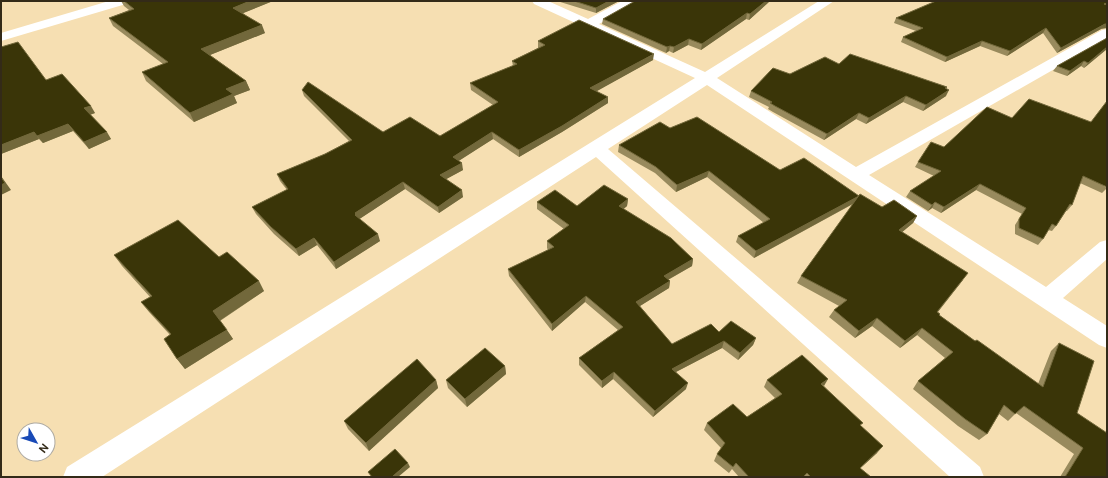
<svg xmlns="http://www.w3.org/2000/svg" width="1108" height="478" viewBox="0 0 1108 478" font-family="'DM Sans',sans-serif">
  <rect width="100%" height="100%" fill="#f6dfb2"/>
  <g fill="none" stroke-linecap="round" stroke-linejoin="round">
    <g fill="#fff" fill-rule="evenodd">
      <polygon points="109,1 128,1 126,4 1,41 1,33"/>
      <polygon points="532,1 548,1 588,19 622,1 637,1 635,4 599,24 705,72 819,1 834,1 717,78 856,167 1102,30 1107,29 1107,39 869,175 1046,287 1100,242 1107,240 1107,259 1063,298 1107,326 1107,348 1099,345 707,85 608,149 980,467 984,477 950,477 596,157 102,477 63,477 67,467 695,78 534,4"/>
    </g>
  </g>
  <g fill="#988a5d">
    <polygon points="121,1 273,1 243,13 265,33 210,55 246,81 250,90 234,96 237,103 194,122 146,81 142,72 163,64 113,26 109,18 129,10 124,6"/>
    <polygon points="557,1 619,1 596,13"/>
    <polygon points="770,1 749,20 746,19 701,50 688,45 673,53 669,51 666,53 602,24 603,19"/>
    <polygon points="896,18 1101,29 1057,53 1043,33 1007,56 980,46 945,62 901,42 903,37 916,31 894,23"/>
    <polygon points="1107,38 1107,49 1084,68 1081,66 1067,76 1053,71 1057,66"/>
    <polygon points="538,41 653,60 596,91 608,103 562,132 519,157 493,139 458,161 463,170 446,179 463,197 439,213 405,189 359,219 380,241 336,269 317,245 299,256 274,234 256,214 252,207 287,190 280,181 277,174 325,154 349,141 304,96 302,90 383,132 440,136 493,105 471,90 470,83 513,66 512,61 538,48"/>
    <polygon points="1,47 46,80 95,113 90,115 111,139 89,149 73,131 43,143 39,139 1,154"/>
    <polygon points="839,64 947,87 946,89 946,96 923,111 903,102 866,124 856,119 824,140 773,112 768,109 769,107 749,97 751,91 790,74"/>
    <polygon points="987,107 1107,188 1102,193 1080,183 1072,205 1067,211 1066,211 1056,226 1052,231 1048,230 1043,239 1038,245 1015,234 1015,225 1022,214 976,190 941,213 932,208 928,211 906,197 910,191 934,176 915,167 918,162 944,147"/>
    <polygon points="670,128 780,170 859,196 882,207 917,216 913,223 902,232 963,280 938,312 940,314 939,315 975,341 1038,384 1051,351 1059,343 1077,413 1107,477 1060,477 1074,454 1016,413 1008,421 999,414 987,434 979,440 958,426 913,389 918,381 945,358 917,335 900,348 872,326 855,338 829,317 834,310 839,306 797,283 801,276 853,204 754,258 736,242 738,236 764,223 707,177 676,192 655,173 618,152 619,145"/>
    <polygon points="628,199 627,206 623,209 693,259 692,266 668,280 670,281 669,288 640,306 672,344 719,332 756,338 753,345 738,360 722,348 676,372 686,389 653,417 613,379 602,388 579,365 579,358 618,330 585,302 552,331 509,276 508,269 548,250 547,248 547,241 564,229 537,209 537,202 577,206"/>
    <polygon points="114,255 219,257 264,291 220,321 233,339 185,369 177,359 170,335 149,312 141,302 150,297 122,266"/>
    <polygon points="505,366 506,374 467,407 448,388 446,380"/>
    <polygon points="436,380 438,388 369,451 348,429 344,421"/>
    <polygon points="767,380 824,386 861,426 877,453 860,468 871,477 739,477 732,469 729,473 714,461 717,454 721,448 704,430 707,423 747,417 775,398 764,387"/>
  </g>
  <g fill="#72683b">
    <polygon points="250,1 273,1 236,16 233,8"/>
    <polygon points="609,1 619,1 596,13 596,8"/>
    <polygon points="766,1 770,1 749,20 750,14"/>
    <polygon points="747,13 746,19 701,50 702,44"/>
    <polygon points="1105,24 1107,24 1107,28 1101,29 1057,53 1061,48"/>
    <polygon points="262,25 265,33 205,57 201,49"/>
    <polygon points="1046,28 1043,33 1007,56 1010,51"/>
    <polygon points="689,39 688,45 673,53 674,47"/>
    <polygon points="982,41 980,46 945,62 947,57"/>
    <polygon points="670,46 669,51 666,53 667,47"/>
    <polygon points="1107,47 1107,49 1084,68 1088,63"/>
    <polygon points="654,54 653,60 590,95 590,88"/>
    <polygon points="1084,61 1081,66 1067,76 1070,71"/>
    <polygon points="246,81 250,90 234,96 237,103 194,122 190,113 226,89"/>
    <polygon points="949,90 946,96 923,111 926,105"/>
    <polygon points="906,96 903,102 866,124 869,118"/>
    <polygon points="608,97 608,103 562,132 519,157 519,150"/>
    <polygon points="91,106 95,113 89,115 84,108"/>
    <polygon points="859,113 856,119 824,140 827,134"/>
    <polygon points="68,124 73,131 43,143 37,136"/>
    <polygon points="34,132 39,139 1,154 1,145"/>
    <polygon points="107,132 111,139 89,149 84,142"/>
    <polygon points="492,132 493,139 454,164 453,157"/>
    <polygon points="462,163 463,170 441,182 440,175"/>
    <polygon points="709,171 707,177 676,192 677,185"/>
    <polygon points="1,176 11,190 1,195"/>
    <polygon points="403,182 405,189 358,220 357,222 355,213"/>
    <polygon points="980,184 976,190 941,213 944,207"/>
    <polygon points="462,190 463,197 439,213 438,207"/>
    <polygon points="859,196 856,202 754,258 756,251"/>
    <polygon points="628,199 627,206 618,214 619,206"/>
    <polygon points="935,202 932,208 928,211 932,205"/>
    <polygon points="917,216 913,223 895,238 899,230"/>
    <polygon points="378,234 380,241 336,269 334,262"/>
    <polygon points="314,238 317,245 299,256 296,249"/>
    <polygon points="693,259 692,266 662,283 664,276"/>
    <polygon points="259,281 264,291 219,321 213,311"/>
    <polygon points="670,281 669,288 635,309 636,302"/>
    <polygon points="586,296 585,302 552,331 552,324"/>
    <polygon points="877,318 872,326 855,338 859,331"/>
    <polygon points="922,328 917,335 900,348 905,341"/>
    <polygon points="227,330 233,339 185,369 177,359"/>
    <polygon points="756,338 753,345 738,360 740,353"/>
    <polygon points="724,341 722,348 670,375 672,369"/>
    <polygon points="505,366 506,374 467,407 465,399"/>
    <polygon points="614,372 613,379 602,388 602,381"/>
    <polygon points="828,379 824,386 821,384"/>
    <polygon points="436,380 438,388 369,451 366,443"/>
    <polygon points="688,383 686,389 653,417 655,411"/>
    <polygon points="883,446 877,453 854,474 860,468"/>
    <polygon points="408,463 410,467 398,477 392,477"/>
  </g>
  <g fill="#3a3508" stroke="#72683b">
    <polygon points="124,1 250,1 233,8 262,25 201,49 246,81 226,89 233,94 190,113 142,72 168,62 109,18 134,9"/>
    <polygon points="574,1 609,1 596,8"/>
    <polygon points="635,1 766,1 750,14 747,13 702,44 689,39 674,47 670,46 667,47 603,19"/>
    <polygon points="936,1 1107,1 1107,3 1104,4 1107,5 1107,24 1105,24 1061,48 1046,28 1010,51 982,41 947,57 903,37 923,28 896,18"/>
    <polygon points="579,20 654,54 590,88 608,97 562,126 519,150 492,132 453,157 462,163 440,175 462,190 438,207 403,182 355,213 356,214 355,215 378,234 334,262 314,238 296,249 271,227 252,207 288,189 277,174 325,154 352,140 302,90 308,82 383,132 410,117 440,136 498,102 470,83 517,64 512,61 545,45 538,41"/>
    <polygon points="1107,38 1107,47 1088,63 1084,61 1070,71 1057,66"/>
    <polygon points="18,42 46,80 62,74 91,106 84,108 107,132 84,142 68,124 37,136 34,132 1,145 1,47"/>
    <polygon points="850,54 947,87 945,88 949,90 926,105 906,96 869,118 859,113 827,134 775,106 770,103 772,102 751,91 773,68 790,74 825,57 839,64"/>
    <polygon points="1029,99 1091,122 1107,101 1107,187 1083,176 1072,205 1070,204 1056,226 1052,224 1043,239 1019,228 1019,219 1026,208 980,184 944,207 935,202 932,205 910,191 941,171 918,162 931,142 944,147 987,107 1012,118"/>
    <polygon points="697,117 780,170 804,158 859,196 756,251 738,236 770,219 709,171 677,185 656,167 619,145 660,122 670,128"/>
    <polygon points="1,177 5,183 1,185"/>
    <polygon points="604,185 628,199 619,206 671,238 693,259 664,276 670,281 636,302 672,344 711,324 719,332 731,321 756,338 740,353 724,341 672,369 688,383 655,411 614,372 602,381 579,358 623,327 586,296 552,324 508,269 554,247 547,241 569,225 537,202 555,190 577,206"/>
    <polygon points="860,194 882,207 894,200 917,216 899,230 968,273 937,312 940,314 939,315 975,341 977,340 1043,387 1059,343 1094,361 1077,413 1107,433 1107,477 1065,477 1083,448 1024,406 1015,414 1004,405 987,434 965,419 918,381 953,352 922,328 905,341 877,318 859,331 834,310 847,300 801,276"/>
    <polygon points="178,220 219,257 227,252 259,281 213,311 227,330 177,359 164,339 171,334 141,302 152,296 114,255"/>
    <polygon points="485,348 505,366 465,399 446,380"/>
    <polygon points="802,355 828,379 821,384 863,423 860,425 883,446 860,468 871,477 811,477 807,473 803,477 749,477 736,463 733,467 717,454 725,443 707,423 733,404 747,417 782,394 767,380"/>
    <polygon points="417,359 436,380 366,443 344,421"/>
    <polygon points="395,449 408,463 392,477 372,477 368,472"/>
  </g>
  <rect width="1108" height="478" fill="none" stroke="#332a18" stroke-width="4"/>
  <g transform="translate(36 442) rotate(129)"><circle r="19" fill="#ffffff" stroke="#adaaa3"/>
  <path d="M0-3L7 15L0 10L-7 15Z" fill="#194ab7"/>
  <text y="-6" font-size="11" font-weight="bold" text-anchor="middle" fill="#332a18">N</text>
  </g>
</svg>
